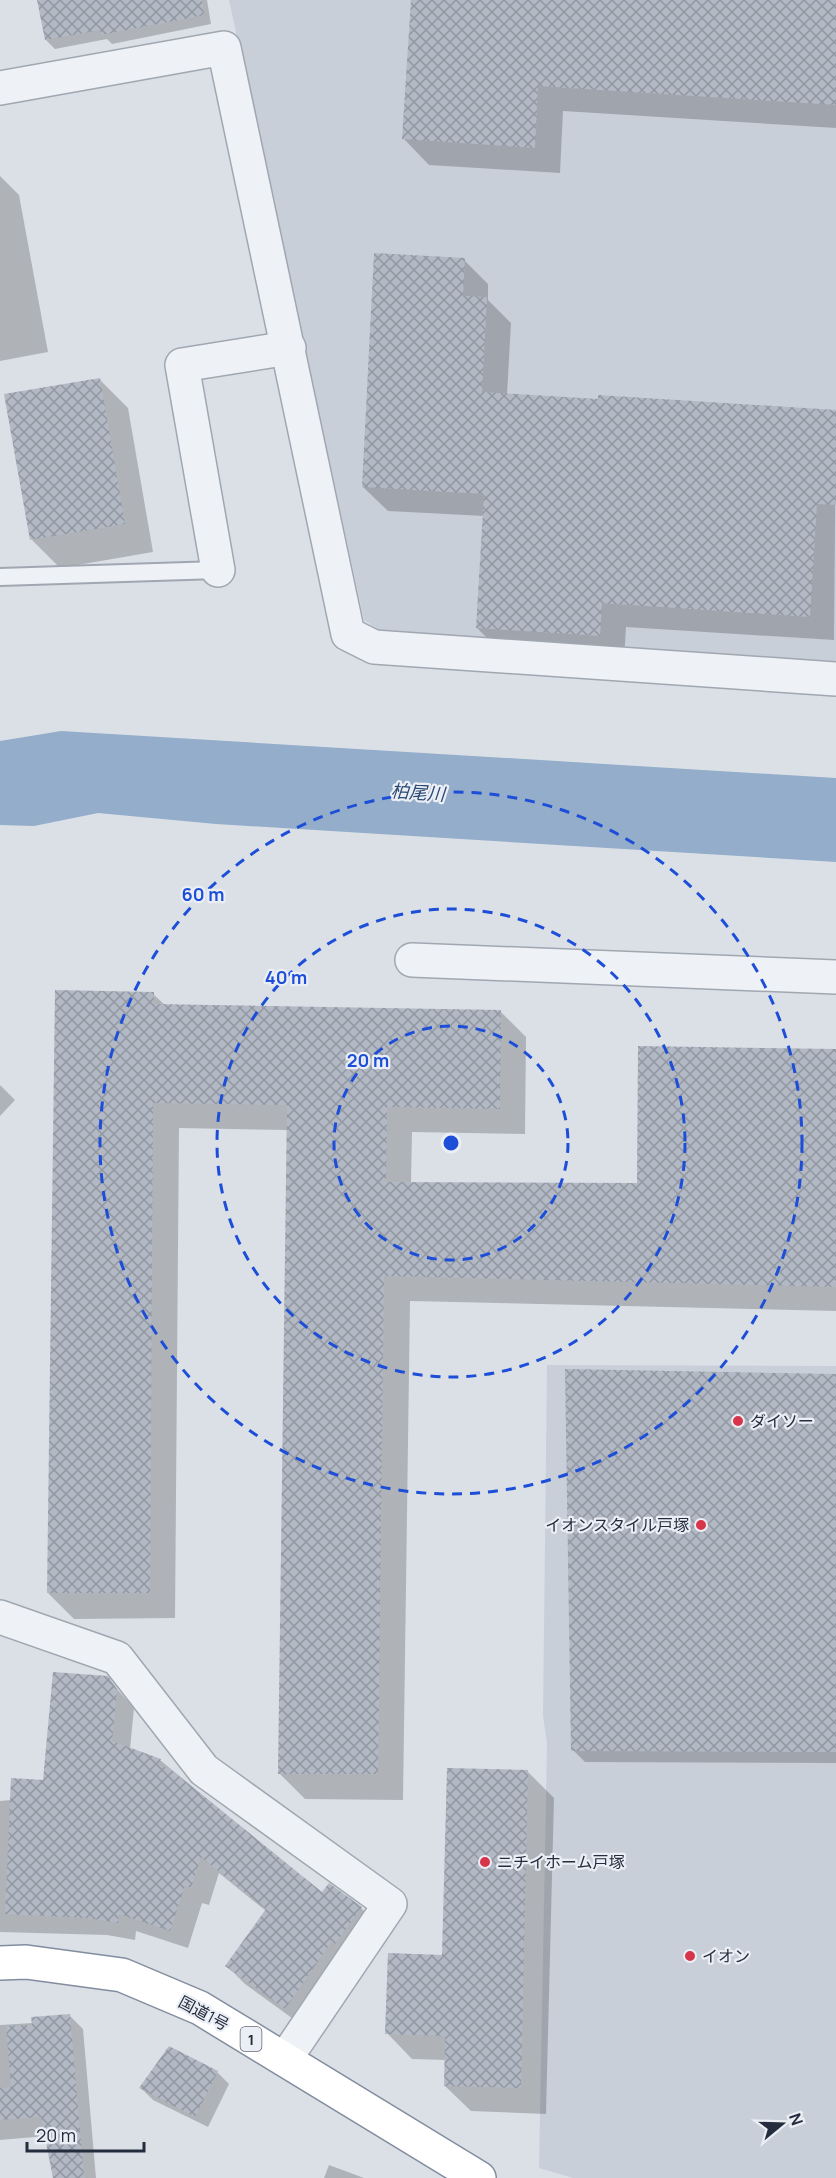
<svg xmlns="http://www.w3.org/2000/svg" width="836" height="2178" viewBox="0 0 836 2178" font-family="Manrope,'Noto Sans JP',sans-serif">
  <defs>
    <pattern id="building-cross-hatch" width="8" height="8" patternUnits="userSpaceOnUse" patternTransform="scale(1.5)"><rect width="8" height="8" fill="#b2b9c4"/><path d="M0 0l8 8M0 8l8-8" fill="none" stroke="#9197a1"/></pattern>
  </defs>
  <rect width="100%" height="100%" fill="#dbe0e7"/>
  <g fill="#c9cfd9">
    <polygon points="229,0 836,0 836,664 379,630 364,620"/>
    <polygon points="547,1365 836,1366 836,2178 573,2178 539,2168 547,1743 543,1716"/>
  </g>
  <polygon fill="#93adca" points="61,731 836,778 836,862 216,824 98,813 34,826 0,825 0,741"/>
  <g fill="#0003">
    <polygon points="40,0 207,0 211,24 112,44 107,39 55,49 46,40"/>
    <polygon points="412,0 836,0 836,128 563,111 560,173 429,165 404,139"/>
    <polygon points="0,176 19,195 48,352 0,361"/>
    <polygon points="464,260 488,284 488,300 511,323 507,395 836,412 834,640 626,627 624,660 501,652 477,628 484,516 388,511 363,487"/>
    <polygon points="99,379 128,408 153,552 60,568 32,540"/>
    <polygon points="153,994 165,1005 500,1011 526,1037 525,1134 412,1132 411,1183 639,1184 836,1050 836,1311 410,1301 403,1800 305,1799 279,1773 288,1130 179,1128 175,1618 74,1619 48,1593"/>
    <polygon points="0,1085 15,1100 0,1116"/>
    <polygon points="836,1376 836,1763 585,1762 573,1750"/>
    <polygon points="107,1678 134,1708 130,1749 160,1760 323,1894 329,1885 361,1908 379,1926 303,2026 245,1984 227,1966 266,1911 219,1873 209,1905 202,1903 188,1948 136,1931 135,1940 107,1935 0,1932 0,1801 11,1800 44,1781"/>
    <polygon points="528,1772 554,1798 546,2114 471,2111 445,2086 446,2060 412,2059 387,2033 444,1956"/>
    <polygon points="69,2015 83,2029 96,2178 54,2178 46,2136 0,2140 0,2025 33,2023"/>
    <polygon points="217,2072 229,2084 208,2127 153,2100 141,2088"/>
    <polygon points="329,2165 364,2178 324,2178"/>
  </g>
  <g fill="url(#building-cross-hatch)">
    <polygon points="37,0 202,0 204,15 101,35 100,30 45,40"/>
    <polygon points="411,0 836,0 836,105 538,86 535,148 402,139"/>
    <polygon points="374,253 465,258 463,296 487,297 482,392 598,399 598,395 836,410 836,505 817,504 810,617 602,603 600,636 476,628 484,494 362,487"/>
    <polygon points="100,378 125,524 30,540 4,394"/>
    <polygon points="55,990 154,992 154,1004 501,1010 500,1109 387,1107 386,1182 637,1183 638,1046 836,1049 836,1287 384,1276 378,1774 278,1774 287,1105 153,1103 150,1593 47,1593"/>
    <polygon points="565,1369 836,1374 836,1752 571,1751"/>
    <polygon points="53,1672 108,1676 117,1689 112,1741 161,1759 158,1765 170,1769 322,1892 329,1883 362,1907 335,1944 332,1941 285,2009 225,1966 266,1909 201,1857 191,1888 185,1886 170,1931 119,1914 118,1923 88,1918 5,1914 11,1778 43,1780"/>
    <polygon points="447,1768 528,1770 521,2088 444,2086 445,2036 385,2034 388,1953 442,1955"/>
    <polygon points="70,2014 84,2178 53,2178 41,2117 0,2120 0,2088 11,2087 6,2026 32,2025 31,2017"/>
    <polygon points="169,2046 218,2071 195,2117 139,2088"/>
  </g>
  <g fill="none" stroke-linecap="round" stroke-linejoin="round">
    <defs>
      <polyline id="lane" points="0,577 218,570"/>
      <g id="street">
        <polyline points="0,88 224,48 348,634 374,647 836,679"/>
        <polyline points="218,570 182,365 289,348"/>
        <polyline points="412,960 836,977"/>
        <polyline points="0,1617 117,1658 204,1770 390,1904 285,2059"/>
      </g>
      <polyline id="highway" points="0,1963 26,1962 122,1975 200,2008 479,2178"/>
    </defs>
    <use href="#lane" stroke="#a0a7b1" stroke-width="20"/>
    <use href="#street" stroke="#a0a7b1" stroke-width="36"/>
    <use href="#highway" stroke="#828d9f" stroke-width="36"/>
    <use href="#lane" stroke="#eef1f5" stroke-width="16"/>
    <use href="#street" stroke="#eef1f5" stroke-width="33"/>
    <use href="#highway" stroke="#fff" stroke-width="33"/>
  </g>
  <g fill="none" stroke="#1d4ed8" stroke-width="3" stroke-dasharray="10 8">
    <circle cx="451" cy="1143" r="117"/>
    <circle cx="451" cy="1143" r="234"/>
    <circle cx="451" cy="1143" r="351"/>
  </g>
  <g fill="#d7354a" stroke="#ebeff5" stroke-width="2">
    <circle cx="738" cy="1421" r="6"/>
    <circle cx="701" cy="1525" r="6"/>
    <circle cx="485" cy="1862" r="6"/>
    <circle cx="690" cy="1956" r="6"/>
  </g>
  <g text-anchor="middle" dominant-baseline="central" stroke-width="4.5" stroke-linejoin="round" paint-order="stroke">
    <rect fill="#ebeff5" stroke="#606775" stroke-width="1.5" x="240.5" y="2027" width="21" height="24" rx="4.5"/>
    <g font-size="15" font-weight="bold" fill="#242d3e">
      <text x="251" y="2039">1</text>
    </g>
    <g font-size="16" fill="#242d3e" stroke="#ebeff5" text-anchor="start">
      <text x="750" y="1421">ダイソー</text>
      <text x="689" y="1525" text-anchor="end">イオンスタイル戸塚</text>
      <text x="497" y="1862">ニチイホーム戸塚</text>
      <text x="702" y="1956">イオン</text>
    </g>
    <g font-size="16" fill="#242d3e" stroke="#ebeff5">
      <text transform="translate(204 2013) rotate(28)">国道1号</text>
    </g>
    <g font-size="18" font-style="italic" fill="#2c4b74" stroke="#ebeff5">
      <text transform="translate(418 792) rotate(4)">柏尾川</text>
    </g>
  </g>
  <circle cx="451" cy="1143" r="9" fill="#1d4ed8" stroke="#ebeff5" stroke-width="3"/>
  <g font-size="18" text-anchor="middle" font-weight="bold" fill="#1d4ed8" stroke="#ebeff5" stroke-width="4.5" stroke-linejoin="round" paint-order="stroke">
    <text x="203" y="901">60 m</text>
    <text x="286" y="984">40 m</text>
    <text x="368" y="1067">20 m</text>
  </g>
  <g transform="translate(782 2124) rotate(71)" stroke="#ebeff5" stroke-width="4.5" paint-order="stroke">
  <path d="M0-4.5L10 22L0 15L-10 22Z" fill="#242d3e"/>
  <text y="-9" font-size="16" font-weight="bold" text-anchor="middle" fill="#242d3e">N</text>
  </g>
  <path d="M27 2142v9h117v-9" fill="none" stroke="#242d3e" stroke-width="3"/>
  <text x="36" y="2142" font-size="18" fill="#242d3e" stroke="#ebeff5" stroke-width="4.5" paint-order="stroke">20 m</text>
</svg>
